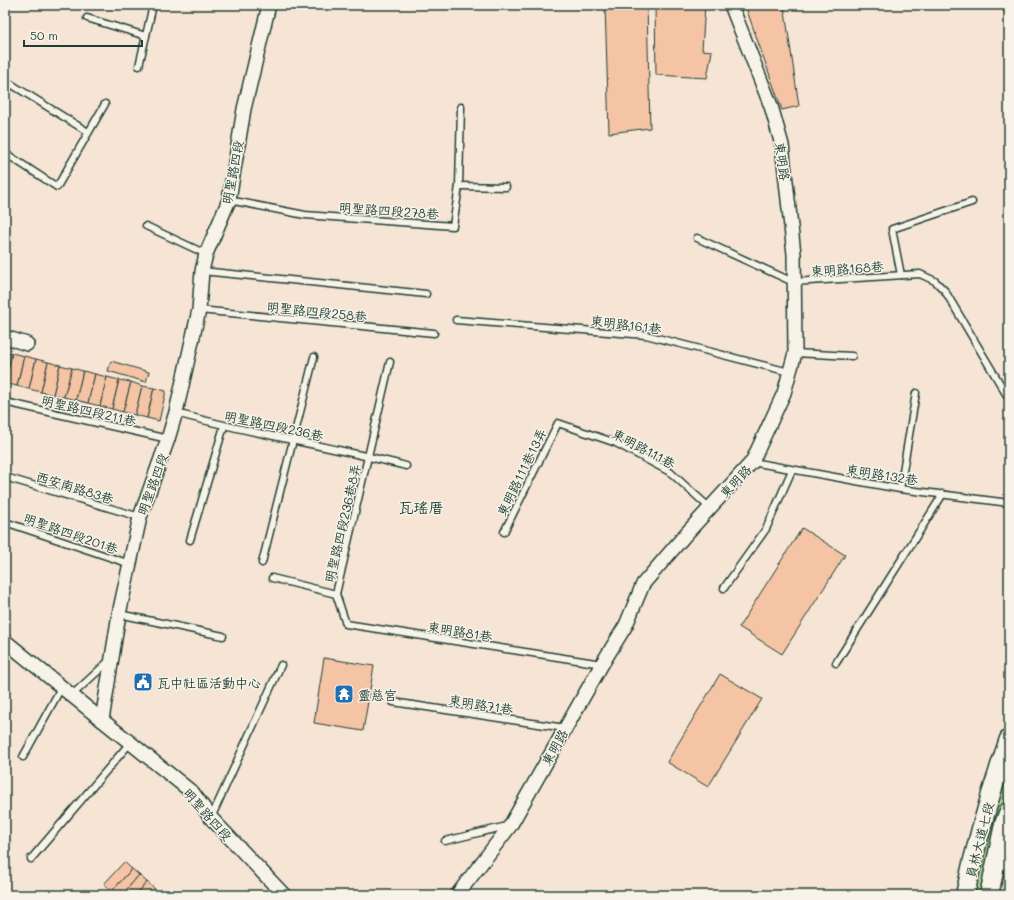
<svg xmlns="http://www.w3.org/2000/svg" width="1014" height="900" viewBox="0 0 1014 900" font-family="Mali,'LXGW WenKai TC',sans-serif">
  <rect width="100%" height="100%" fill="#f6e5d4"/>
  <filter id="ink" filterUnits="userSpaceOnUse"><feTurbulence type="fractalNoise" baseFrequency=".025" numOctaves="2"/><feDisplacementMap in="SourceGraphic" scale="8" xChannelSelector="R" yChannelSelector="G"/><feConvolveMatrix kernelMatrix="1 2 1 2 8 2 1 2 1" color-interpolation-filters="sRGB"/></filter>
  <g filter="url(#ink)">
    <polygon fill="#b3da96" stroke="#698c65" points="1009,763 1009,786 994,834 979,895 973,895 978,867"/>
    <g fill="#f4c4a4" stroke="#1f3d34">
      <polygon points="605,5 647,5 650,128 609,133"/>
      <polygon points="655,5 705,5 702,50 712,51 707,78 656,75"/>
      <polygon points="745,5 784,5 799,106 782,110"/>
      <polygon points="5,352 12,353 5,383"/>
      <polygon points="12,353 24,356 17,386 5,383"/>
      <polygon points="24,356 36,359 29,389 17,386"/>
      <polygon points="36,359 48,362 41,392 29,389"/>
      <polygon points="111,361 149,372 146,382 108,371"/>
      <polygon points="48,362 60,365 53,395 41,392"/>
      <polygon points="60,365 72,368 64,397 53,395"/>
      <polygon points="72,368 83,371 76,400 64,397"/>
      <polygon points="83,371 95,374 88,403 76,400"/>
      <polygon points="95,374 107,377 100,406 88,403"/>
      <polygon points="107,377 119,380 112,409 100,406"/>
      <polygon points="119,380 131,382 123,412 112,409"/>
      <polygon points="131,382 142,386 135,415 123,412"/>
      <polygon points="142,386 154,388 147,418 135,415"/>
      <polygon points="154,388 166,391 159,421 147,418"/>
      <polygon points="802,528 845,555 782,654 739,627"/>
      <polygon points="324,658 374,666 363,731 314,723"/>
      <polygon points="720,674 762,699 708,787 667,762"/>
      <polygon points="124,862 132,869 112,891 104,884"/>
      <polygon points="132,869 139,875 122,895 117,895 112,891"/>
      <polygon points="139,875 147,882 136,895 122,895"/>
      <polygon points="147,882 155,889 150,895 136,895"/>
    </g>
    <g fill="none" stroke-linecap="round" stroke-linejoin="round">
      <defs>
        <g id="lane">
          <polyline points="1005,5 1009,13"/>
          <polyline points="87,18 146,36"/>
          <polyline points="139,66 153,5"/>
          <polyline points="5,94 11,84 88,132"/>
          <polyline points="5,153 57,187 105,104"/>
          <polyline points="459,186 506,187"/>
          <polyline points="229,200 305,215 453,226 459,186 461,107"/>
          <polyline points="146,226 206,254"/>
          <polyline points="697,238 793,282 920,274 935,281 945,291 1009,399"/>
          <polyline points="202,271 426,294"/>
          <polyline points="901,275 892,229 972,202"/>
          <polyline points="199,310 434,333"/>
          <polyline points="456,320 646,335 789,372"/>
          <polyline points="795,353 852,356"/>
          <polyline points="5,402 168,439"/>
          <path d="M176,413C252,434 330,446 406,466"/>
          <polyline points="752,462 900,489 1009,503"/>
          <polyline points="5,477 140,517"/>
          <polyline points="900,489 916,393"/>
          <polyline points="5,522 130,564"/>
          <polyline points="504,532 558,423 616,443 670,472 710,508"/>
          <polyline points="190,540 224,426"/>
          <polyline points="262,563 314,357"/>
          <polyline points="272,578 336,594"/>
          <polyline points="724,588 766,529 792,470"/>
          <polyline points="336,594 346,624 602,664"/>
          <polyline points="336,594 390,362"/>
          <polyline points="119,614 223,636"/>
          <polyline points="836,663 943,494"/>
          <polyline points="71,696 110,660"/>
          <polyline points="393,702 565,728"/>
          <polyline points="23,757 61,688"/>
          <polyline points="211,818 281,665"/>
          <polyline points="445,841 507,826"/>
          <polyline points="31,859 130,743"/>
        </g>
        <g id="street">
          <polyline points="269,5 244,109 229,200 206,254 202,271 199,310 176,412 168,439 140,517 119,614 102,720 193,793 211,818 284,895"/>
          <polyline points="5,337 27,344"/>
          <polyline points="5,641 102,720"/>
          <polyline points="997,857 1009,863"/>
          <polyline points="457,895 510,826 602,664 626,625 643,584 686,534 752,462 784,393 795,353 794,254 782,145 771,106 731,5"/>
        </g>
        <g id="secondary">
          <path d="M965,895C976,842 991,791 1009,739"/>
          <polyline points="989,895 1004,824 1009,811"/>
        </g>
      </defs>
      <use href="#lane" stroke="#1f3d34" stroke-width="9"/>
      <use href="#street" stroke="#1f3d34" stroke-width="16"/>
      <use href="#secondary" stroke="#1f3d34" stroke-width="21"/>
      <use href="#lane" stroke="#f7f3e8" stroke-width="6"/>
      <use href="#street" stroke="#f7f3e8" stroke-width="13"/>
      <use href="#secondary" stroke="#f7f3e8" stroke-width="18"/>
    </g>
  </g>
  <defs>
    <symbol id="civic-square" viewBox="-11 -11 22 22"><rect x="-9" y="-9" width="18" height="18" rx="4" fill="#1f6fb2" stroke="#f7f3e8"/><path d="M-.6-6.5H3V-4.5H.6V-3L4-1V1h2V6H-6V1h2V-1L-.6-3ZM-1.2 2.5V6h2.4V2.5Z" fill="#fff"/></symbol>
    <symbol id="temple-square" viewBox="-11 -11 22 22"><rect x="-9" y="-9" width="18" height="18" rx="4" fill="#1f6fb2" stroke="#f7f3e8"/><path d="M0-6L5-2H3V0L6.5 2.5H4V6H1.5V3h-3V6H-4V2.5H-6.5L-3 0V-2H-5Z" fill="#fff"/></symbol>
  </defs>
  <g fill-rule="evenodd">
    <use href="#civic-square" x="132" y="671" width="22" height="22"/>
    <use href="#temple-square" x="333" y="683" width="22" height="22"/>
  </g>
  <g text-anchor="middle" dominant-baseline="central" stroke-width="3" stroke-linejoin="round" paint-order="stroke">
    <g font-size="13" fill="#1f3d34" stroke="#f7f3e8">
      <text transform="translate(783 161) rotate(82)">東明路</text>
      <text transform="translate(232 172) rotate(-79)">明聖路四段</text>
      <text transform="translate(389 210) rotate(4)">明聖路四段278巷</text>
      <text transform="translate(847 268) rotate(-4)">東明路168巷</text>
      <text transform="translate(317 311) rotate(6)">明聖路四段258巷</text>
      <text transform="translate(626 324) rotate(7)">東明路161巷</text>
      <text transform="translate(89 410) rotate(13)">明聖路四段211巷</text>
      <text transform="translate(274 425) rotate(12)">明聖路四段236巷</text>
      <text transform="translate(644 448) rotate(28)">東明路111巷</text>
      <text transform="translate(521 472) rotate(-64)">東明路111巷13弄</text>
      <text transform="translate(882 474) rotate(9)">東明路132巷</text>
      <text transform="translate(735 481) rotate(-47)">東明路</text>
      <text transform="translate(152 484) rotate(-70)">明聖路四段</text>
      <text transform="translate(75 487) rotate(17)">西安南路83巷</text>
      <text transform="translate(342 523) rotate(-77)">明聖路四段236巷8弄</text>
      <text transform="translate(71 533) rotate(19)">明聖路四段201巷</text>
      <text transform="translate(460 631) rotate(9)">東明路81巷</text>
      <text transform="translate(481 704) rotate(9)">東明路71巷</text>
      <text transform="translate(554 747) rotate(-61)">東明路</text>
      <text transform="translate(208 814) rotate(48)">明聖路四段</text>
      <text transform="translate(979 840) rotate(-76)">員林大道七段</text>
    </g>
    <g font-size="13" fill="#1f3d34" stroke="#f7f3e8" text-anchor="start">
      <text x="157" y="682">瓦中社區活動中心</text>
      <text x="358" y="694">靈慈宮</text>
    </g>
    <g font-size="15" fill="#1f3d34" stroke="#f7f3e8">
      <text x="421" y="507">瓦瑤厝</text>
    </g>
  </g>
  <rect width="1014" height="900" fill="none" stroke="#f7f3e8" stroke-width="20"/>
  <rect x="10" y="10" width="994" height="880" fill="none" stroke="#1f3d34" stroke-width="1.5" filter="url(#ink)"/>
  <path d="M24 40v6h118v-6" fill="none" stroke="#1f3d34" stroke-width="2"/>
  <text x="30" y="40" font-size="12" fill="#1f3d34" stroke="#f7f3e8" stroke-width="3" paint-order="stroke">50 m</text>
</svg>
